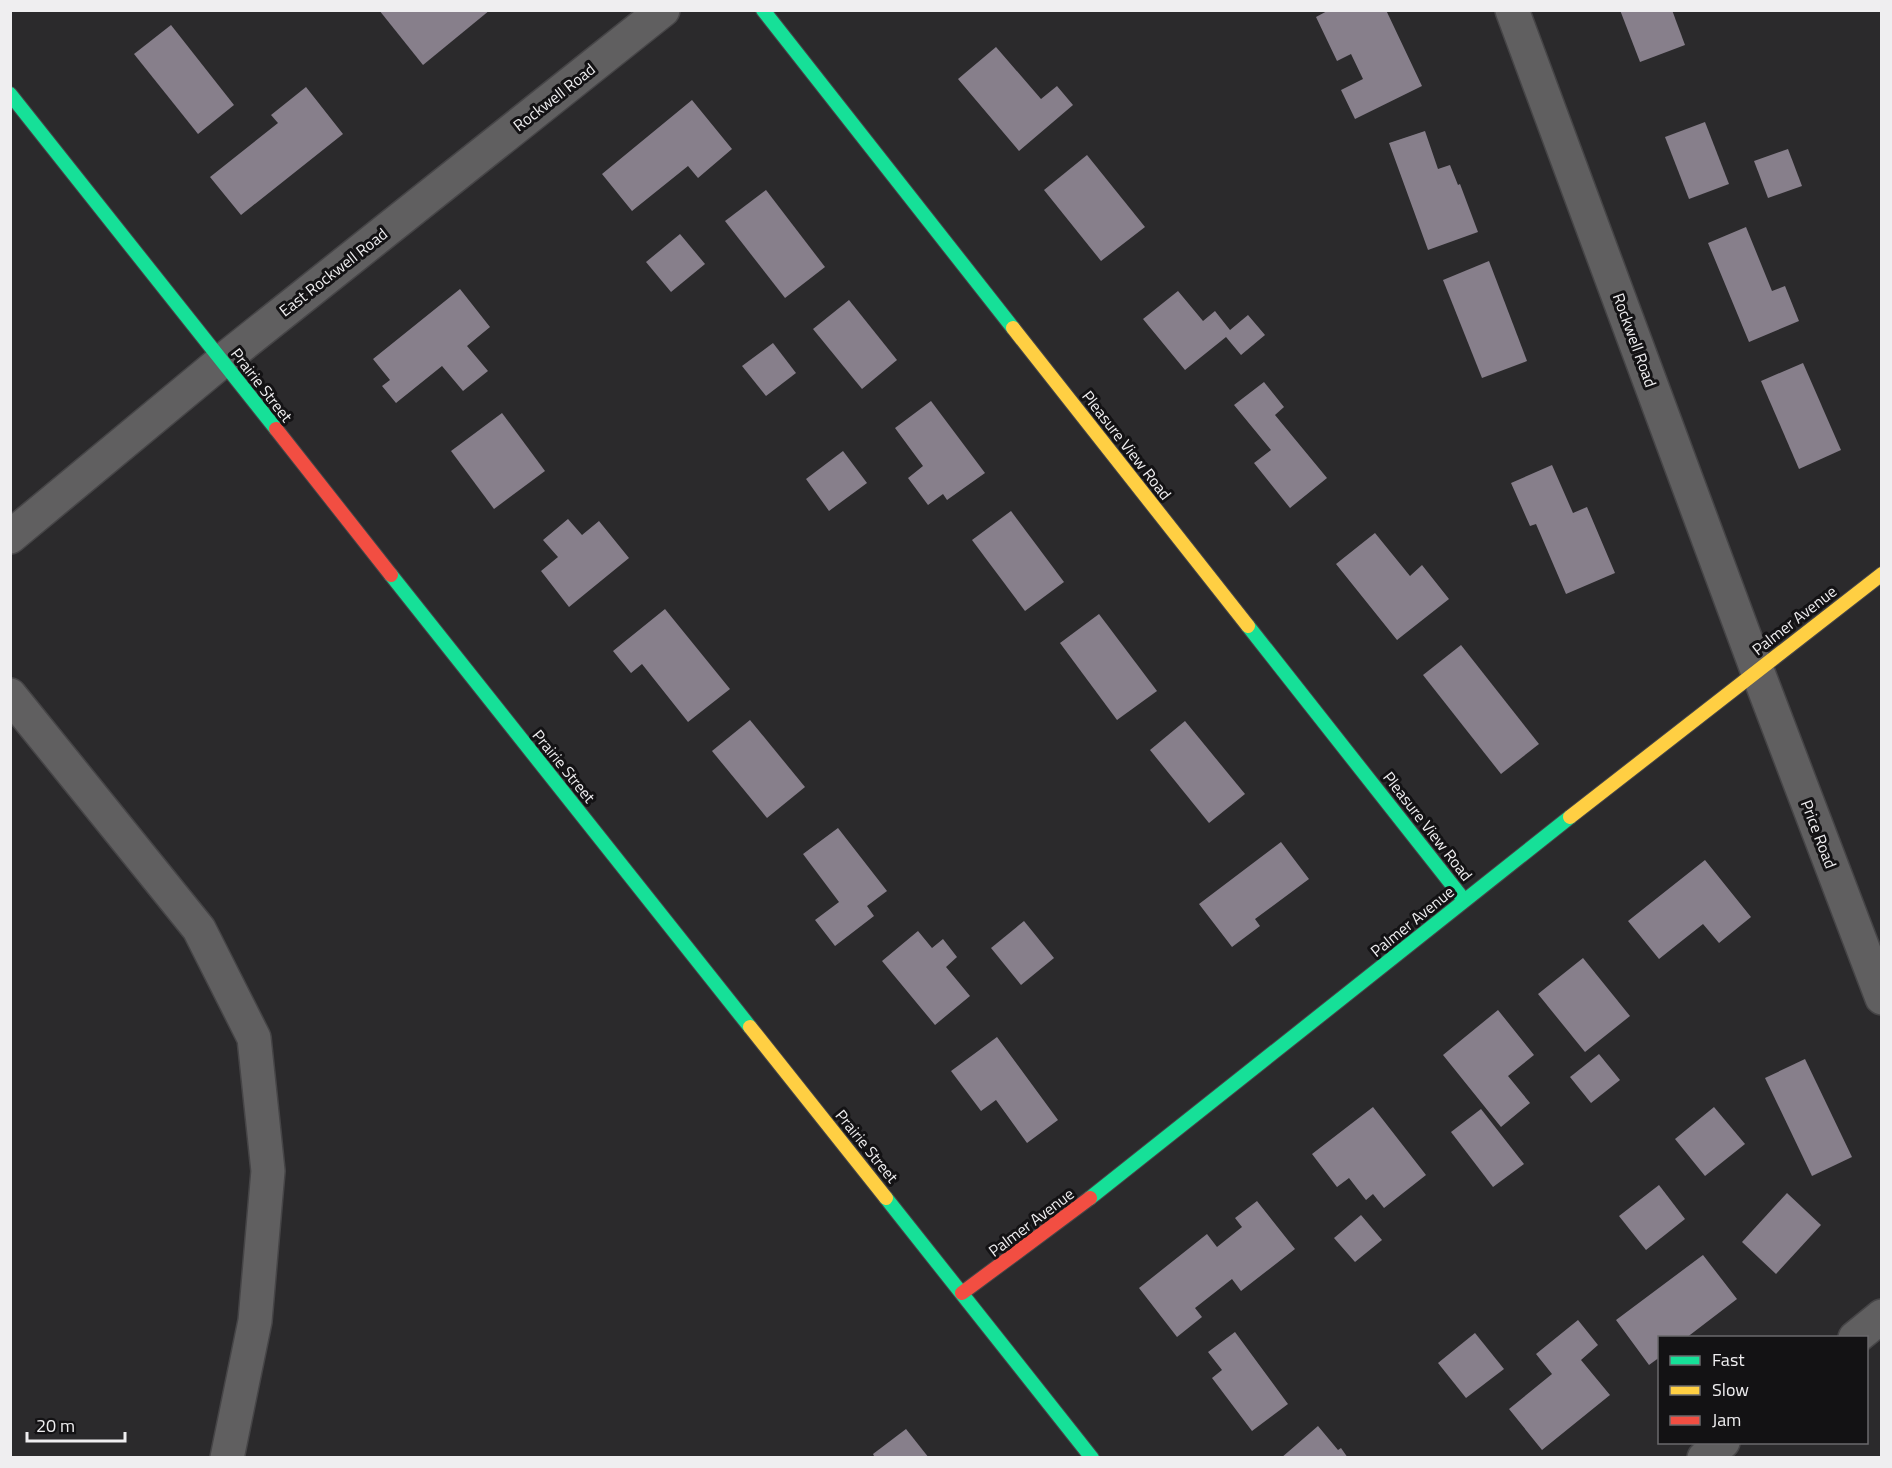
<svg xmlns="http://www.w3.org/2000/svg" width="1892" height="1468" viewBox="0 0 1892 1468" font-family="'Titillium Web',sans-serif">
  <rect width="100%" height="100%" fill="#2b2a2c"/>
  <g fill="#877f8b">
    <polygon points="379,10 490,10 423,65"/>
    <polygon points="1329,10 1386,10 1422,86 1355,119 1341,90 1363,79 1351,54 1337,61 1316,17"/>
    <polygon points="1620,10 1672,10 1685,45 1640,62"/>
    <polygon points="171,25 234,105 198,134 134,54"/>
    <polygon points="996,47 1041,99 1057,86 1073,105 1019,151 958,79"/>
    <polygon points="306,87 343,134 241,215 210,177 278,123 271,115"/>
    <polygon points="692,100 732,149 698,178 688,166 632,211 602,174"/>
    <polygon points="1705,122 1729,184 1689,199 1665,137"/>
    <polygon points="1425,131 1438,169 1450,165 1458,185 1460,184 1478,232 1428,250 1389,143"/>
    <polygon points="1788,149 1802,186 1768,198 1754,161"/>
    <polygon points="1087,155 1145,227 1101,261 1044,190"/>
    <polygon points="766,190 825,267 785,298 725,221"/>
    <polygon points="1746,227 1772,291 1785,286 1799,321 1749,342 1708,243"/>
    <polygon points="680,234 705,264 671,292 646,262"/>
    <polygon points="1489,261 1527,361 1482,378 1443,280"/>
    <polygon points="460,289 490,327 467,346 488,371 463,391 442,366 396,403 382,386 390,380 373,359"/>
    <polygon points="1178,291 1203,321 1215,311 1230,330 1248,315 1265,335 1241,355 1226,337 1185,370 1143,319"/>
    <polygon points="849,300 897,360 862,389 813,329"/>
    <polygon points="773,343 796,373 766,396 742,366"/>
    <polygon points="1803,363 1841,450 1799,469 1761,381"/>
    <polygon points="1264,382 1284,407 1275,415 1327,478 1290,508 1254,463 1271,450 1234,405"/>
    <polygon points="931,401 985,473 947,500 943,494 928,505 908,478 923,466 895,428"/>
    <polygon points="502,413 545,471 494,509 451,451"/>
    <polygon points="843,451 867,483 829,511 806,479"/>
    <polygon points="1552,465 1573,513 1587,507 1615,573 1566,594 1536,524 1530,526 1511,483"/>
    <polygon points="1011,511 1064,582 1025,611 972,540"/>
    <polygon points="568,519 582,535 599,521 629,558 569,607 541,571 558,557 543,540"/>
    <polygon points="1375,533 1410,576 1422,565 1449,599 1397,640 1336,564"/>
    <polygon points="665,609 730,689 688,722 642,664 631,673 613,651"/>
    <polygon points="1099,614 1157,691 1117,720 1060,643"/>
    <polygon points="1461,645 1539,744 1501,774 1423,675"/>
    <polygon points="750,720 805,787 767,818 712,751"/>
    <polygon points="1185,721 1245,794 1209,823 1150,750"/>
    <polygon points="838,828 887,891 867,906 874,916 835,946 815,920 839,902 803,854"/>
    <polygon points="1281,842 1309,879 1255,919 1260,926 1232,947 1199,904"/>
    <polygon points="1705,860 1751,917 1719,943 1703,924 1659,959 1628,921"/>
    <polygon points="1024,921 1054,958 1021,985 991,948"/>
    <polygon points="918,931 932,948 943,939 957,957 946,967 970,996 935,1025 882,961"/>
    <polygon points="1583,958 1630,1016 1585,1052 1538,994"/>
    <polygon points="1498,1010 1534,1055 1508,1076 1530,1103 1501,1127 1443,1055"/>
    <polygon points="997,1037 1058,1120 1027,1143 996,1100 981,1111 951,1071"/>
    <polygon points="1599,1054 1620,1080 1591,1103 1570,1077"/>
    <polygon points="1805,1059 1852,1157 1812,1176 1765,1078"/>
    <polygon points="1373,1107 1426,1175 1384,1208 1373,1194 1366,1200 1349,1178 1337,1187 1312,1154"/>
    <polygon points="1714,1107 1745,1144 1705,1176 1675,1139"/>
    <polygon points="1481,1109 1524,1164 1493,1187 1451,1132"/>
    <polygon points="1659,1185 1685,1219 1646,1250 1619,1216"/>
    <polygon points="1787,1193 1821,1225 1776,1274 1742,1242"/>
    <polygon points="1257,1201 1295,1249 1241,1291 1232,1279 1195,1308 1202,1317 1177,1337 1139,1288 1207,1234 1217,1247 1242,1227 1235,1218"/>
    <polygon points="1361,1215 1382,1240 1355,1262 1334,1238"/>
    <polygon points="1703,1255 1737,1299 1686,1338 1660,1338 1660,1357 1649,1365 1616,1320"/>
    <polygon points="1578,1320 1598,1345 1581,1360 1610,1395 1542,1450 1509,1409 1552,1374 1536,1354"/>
    <polygon points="1235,1332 1288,1404 1252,1431 1212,1378 1222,1370 1208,1352"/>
    <polygon points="1475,1333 1504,1369 1466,1398 1438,1363"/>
    <polygon points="1318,1426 1338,1450 1341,1448 1348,1458 1281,1458"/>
    <polygon points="906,1429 929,1458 875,1458 873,1454"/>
  </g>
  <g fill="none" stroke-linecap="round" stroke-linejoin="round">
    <defs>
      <g id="street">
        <polyline points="1512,10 1757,670 1882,998"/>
        <polyline points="10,537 222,361 663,10"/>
        <polyline points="10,695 199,929 254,1038 268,1171 255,1321 227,1458"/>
        <polyline points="1855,1338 1882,1316"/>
        <polyline points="1704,1458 1723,1442"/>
      </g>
      <g id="fast">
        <polyline points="763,10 1013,328"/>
        <polyline points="10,94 276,429"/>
        <polyline points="391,575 750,1027"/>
        <polyline points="1248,626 1464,900"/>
        <polyline points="886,1198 1092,1458"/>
        <polyline points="1090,1198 1570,817"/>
      </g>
      <g id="slow">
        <polyline points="1013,328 1248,626"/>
        <polyline points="1570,817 1882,574"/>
        <polyline points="750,1027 886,1198"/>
      </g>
      <g id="jam">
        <polyline points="276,429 391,575"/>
        <polyline points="962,1293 1090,1198"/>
      </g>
    </defs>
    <use href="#street" stroke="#464547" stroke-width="36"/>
    <use href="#fast" stroke="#464547" stroke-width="16"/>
    <use href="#slow" stroke="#464547" stroke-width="16"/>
    <use href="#jam" stroke="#464547" stroke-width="16"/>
    <use href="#street" stroke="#605f60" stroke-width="33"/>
    <use href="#fast" stroke="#16e098" stroke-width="14"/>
    <use href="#slow" stroke="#ffcf43" stroke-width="14"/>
    <use href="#jam" stroke="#f24e42" stroke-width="14"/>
  </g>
  <g text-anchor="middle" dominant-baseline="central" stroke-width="6" stroke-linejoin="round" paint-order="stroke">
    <g font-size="16" fill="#efeef0" stroke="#131214">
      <text transform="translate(554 97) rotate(-38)">Rockwell Road</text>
      <text transform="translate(333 272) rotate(-38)">East Rockwell Road</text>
      <text transform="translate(1635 340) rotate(70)">Rockwell Road</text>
      <text transform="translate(262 385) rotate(52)">Prairie Street</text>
      <text transform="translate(1127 445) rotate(52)">Pleasure View Road</text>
      <text transform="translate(1794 620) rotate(-38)">Palmer Avenue</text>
      <text transform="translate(564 766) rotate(51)">Prairie Street</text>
      <text transform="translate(1428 826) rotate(52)">Pleasure View Road</text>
      <text transform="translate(1819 834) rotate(69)">Price Road</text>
      <text transform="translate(1412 921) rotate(-39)">Palmer Avenue</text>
      <text transform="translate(867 1146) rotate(51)">Prairie Street</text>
      <text transform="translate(1031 1222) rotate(-37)">Palmer Avenue</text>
    </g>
  </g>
  <rect width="1892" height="1468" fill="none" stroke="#efeef0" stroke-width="24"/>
  <rect x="1658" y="1336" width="210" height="108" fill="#131214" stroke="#6b6a6c" stroke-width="1.5"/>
  <rect x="1670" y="1356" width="30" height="9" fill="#16e098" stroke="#6b6a6c" stroke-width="1.5"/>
  <text x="1712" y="1366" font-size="18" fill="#efeef0">Fast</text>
  <rect x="1670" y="1386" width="30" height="9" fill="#ffcf43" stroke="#6b6a6c" stroke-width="1.5"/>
  <text x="1712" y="1396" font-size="18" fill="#efeef0">Slow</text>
  <rect x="1670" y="1416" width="30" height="9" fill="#f24e42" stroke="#6b6a6c" stroke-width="1.5"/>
  <text x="1712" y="1426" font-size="18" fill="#efeef0">Jam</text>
  <path d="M27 1432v9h98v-9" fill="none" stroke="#efeef0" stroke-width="3"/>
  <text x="36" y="1432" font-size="18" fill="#efeef0" stroke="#131214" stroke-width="4.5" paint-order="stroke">20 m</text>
</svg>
